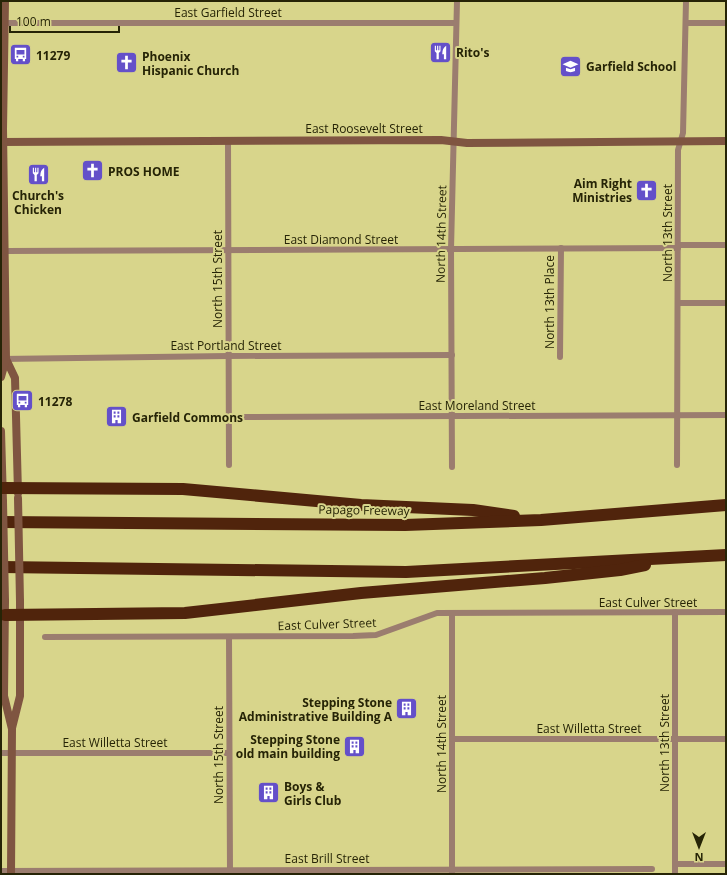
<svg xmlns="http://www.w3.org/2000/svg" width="727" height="875" viewBox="0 0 727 875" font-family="'Open Sans',sans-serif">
  <rect width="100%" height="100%" fill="#d8d58b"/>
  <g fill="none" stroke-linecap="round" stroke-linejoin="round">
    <g stroke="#9b7d6f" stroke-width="6">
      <polyline points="2,23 456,23"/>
      <polyline points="686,23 726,23"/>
      <polyline points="228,140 229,465"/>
      <polyline points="678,245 726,245"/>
      <polyline points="5,251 678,248"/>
      <polyline points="678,303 726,303"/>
      <polyline points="560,357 561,248"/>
      <polyline points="1,359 228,356 452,355"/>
      <polyline points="229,417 726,415"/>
      <polyline points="677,465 678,150 683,133 686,1"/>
      <polyline points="452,467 451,249 457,1"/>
      <polyline points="452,613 452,874"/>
      <polyline points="45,637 353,636 376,635 437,613 726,612"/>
      <polyline points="229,637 230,873"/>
      <polyline points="452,739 726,739"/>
      <polyline points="1,753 229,753"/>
      <polyline points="676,864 726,864"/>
      <polyline points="1,871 652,869"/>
      <polyline points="675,874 675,612"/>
    </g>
    <g stroke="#7f5541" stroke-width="8">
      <polyline points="1,142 441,140 467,143 726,141"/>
      <polyline points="6,359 15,378 18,493"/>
      <polyline points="1,377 6,359 3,129 5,1"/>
      <polyline points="1,431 3,502"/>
      <polyline points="5,601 4,696 12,729 11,874"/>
      <polyline points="12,728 20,696 20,601"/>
    </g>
    <g stroke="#50240c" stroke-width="12">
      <polyline points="2,488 183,489 361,505 473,510 514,516"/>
      <polyline points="1,522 405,525 541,520 726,505"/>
      <polyline points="1,567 406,572 726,555"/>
      <polyline points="5,615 185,613 361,593 545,578 620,570 645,565"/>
    </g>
    <g stroke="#7f5541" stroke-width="8">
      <polyline points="18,498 20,601"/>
      <polyline points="3,502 5,601"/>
    </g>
  </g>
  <defs>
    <symbol id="restaurant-square" viewBox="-11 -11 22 22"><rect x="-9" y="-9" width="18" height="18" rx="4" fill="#6450c9" stroke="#d8d58b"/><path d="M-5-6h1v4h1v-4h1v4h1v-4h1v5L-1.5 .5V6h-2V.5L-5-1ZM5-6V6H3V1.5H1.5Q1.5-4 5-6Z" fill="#fff"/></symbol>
    <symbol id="bus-square" viewBox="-11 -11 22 22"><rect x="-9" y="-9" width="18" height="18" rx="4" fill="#6450c9" stroke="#d8d58b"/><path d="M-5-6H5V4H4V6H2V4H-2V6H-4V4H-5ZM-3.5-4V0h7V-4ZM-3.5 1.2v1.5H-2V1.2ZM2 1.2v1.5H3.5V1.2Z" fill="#fff"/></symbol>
    <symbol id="church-square" viewBox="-11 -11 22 22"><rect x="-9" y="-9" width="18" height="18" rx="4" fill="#6450c9" stroke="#d8d58b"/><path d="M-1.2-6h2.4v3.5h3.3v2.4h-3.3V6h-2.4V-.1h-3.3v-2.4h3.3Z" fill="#fff"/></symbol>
    <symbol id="school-square" viewBox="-11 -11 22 22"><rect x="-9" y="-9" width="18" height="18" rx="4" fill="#6450c9" stroke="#d8d58b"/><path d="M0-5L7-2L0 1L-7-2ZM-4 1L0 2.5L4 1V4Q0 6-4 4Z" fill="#fff"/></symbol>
    <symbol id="building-square" viewBox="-11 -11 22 22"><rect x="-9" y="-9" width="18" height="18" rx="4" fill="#6450c9" stroke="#d8d58b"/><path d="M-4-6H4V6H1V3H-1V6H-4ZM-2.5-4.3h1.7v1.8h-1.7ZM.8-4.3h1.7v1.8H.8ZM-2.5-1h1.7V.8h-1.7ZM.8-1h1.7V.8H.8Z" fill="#fff"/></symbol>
  </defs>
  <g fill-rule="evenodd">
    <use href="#restaurant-square" x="428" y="40" width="25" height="25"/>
    <use href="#bus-square" x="8" y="42" width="25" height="25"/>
    <use href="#church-square" x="114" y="50" width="25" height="25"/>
    <use href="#school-square" x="558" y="54" width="25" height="25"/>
    <use href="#church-square" x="80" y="158" width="25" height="25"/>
    <use href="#restaurant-square" x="26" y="162" width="25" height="25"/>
    <use href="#church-square" x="634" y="178" width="25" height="25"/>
    <use href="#bus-square" x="10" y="388" width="25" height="25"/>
    <use href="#building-square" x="104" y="404" width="25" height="25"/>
    <use href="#building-square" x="394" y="696" width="25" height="25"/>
    <use href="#building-square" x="342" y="734" width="25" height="25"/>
    <use href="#building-square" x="256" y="780" width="25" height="25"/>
  </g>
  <g text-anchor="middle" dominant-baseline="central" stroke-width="4" stroke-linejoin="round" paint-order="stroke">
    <g font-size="12" fill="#262406" stroke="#d8d58b">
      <text x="228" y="12">East Garfield Street</text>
      <text x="364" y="128">East Roosevelt Street</text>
      <text transform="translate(667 233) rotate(-90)">North 13th Street</text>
      <text transform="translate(441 234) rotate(-89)">North 14th Street</text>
      <text x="341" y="239">East Diamond Street</text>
      <text transform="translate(217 279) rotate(-90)">North 15th Street</text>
      <text transform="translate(549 302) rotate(-90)">North 13th Place</text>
      <text x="226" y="345">East Portland Street</text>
      <text x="477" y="405">East Moreland Street</text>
      <text transform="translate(364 510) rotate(1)">Papago Freeway</text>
      <text x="648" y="602">East Culver Street</text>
      <text transform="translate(327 624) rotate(-2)">East Culver Street</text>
      <text x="589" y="728">East Willetta Street</text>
      <text x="115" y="742">East Willetta Street</text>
      <text transform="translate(664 743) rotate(-90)">North 13th Street</text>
      <text transform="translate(441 744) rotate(-90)">North 14th Street</text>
      <text transform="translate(218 755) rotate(-90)">North 15th Street</text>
      <text x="327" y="858">East Brill Street</text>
    </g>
    <g font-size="12" font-weight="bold" fill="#262406" stroke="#d8d58b" text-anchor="start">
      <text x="456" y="52">Rito's</text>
      <text x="36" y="55">11279</text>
      <text x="142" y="56">Phoenix<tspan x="142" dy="14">Hispanic Church</tspan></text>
      <text x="586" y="66">Garfield School</text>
      <text x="108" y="171">PROS HOME</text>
      <text x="632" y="183" text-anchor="end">Aim Right<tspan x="632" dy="14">Ministries</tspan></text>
      <text x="38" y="195" text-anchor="middle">Church's<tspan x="38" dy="14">Chicken</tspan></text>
      <text x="38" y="401">11278</text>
      <text x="132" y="417">Garfield Commons</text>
      <text x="392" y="702" text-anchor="end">Stepping Stone<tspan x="392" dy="14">Administrative Building A</tspan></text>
      <text x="340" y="739" text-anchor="end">Stepping Stone<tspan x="340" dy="14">old main building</tspan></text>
      <text x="284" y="786">Boys &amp;<tspan x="284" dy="14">Girls Club</tspan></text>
    </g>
  </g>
  <rect width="727" height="875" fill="none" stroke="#262406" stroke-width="4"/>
  <g transform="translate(699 847) rotate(180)" stroke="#d8d58b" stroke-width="3" paint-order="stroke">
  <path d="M0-3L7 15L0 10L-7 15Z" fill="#262406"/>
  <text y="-6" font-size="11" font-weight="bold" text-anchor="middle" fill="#262406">N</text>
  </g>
  <path d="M10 26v6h109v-6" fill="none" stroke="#262406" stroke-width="2"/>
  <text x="16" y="26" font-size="12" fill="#262406" stroke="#d8d58b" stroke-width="3" paint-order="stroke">100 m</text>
</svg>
